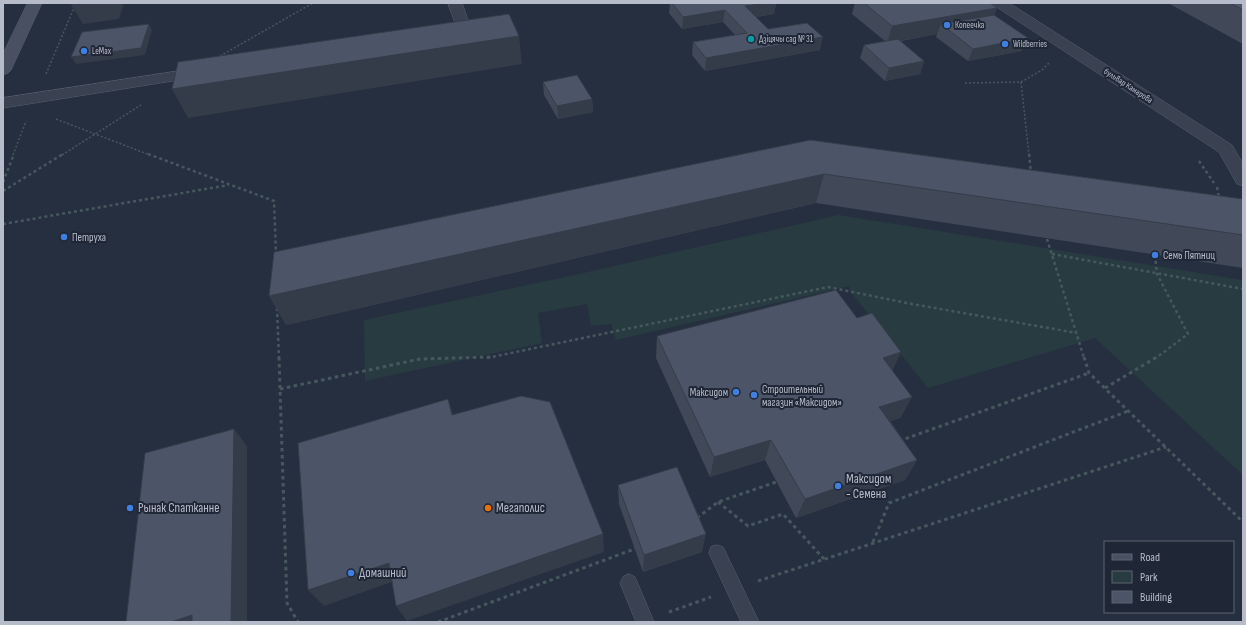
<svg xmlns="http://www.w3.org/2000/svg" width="1246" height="625" viewBox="0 0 1246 625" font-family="'Sofia Sans Condensed',sans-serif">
  <rect width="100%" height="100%" fill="#262f40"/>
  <polygon fill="#283b41" points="839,215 1243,280 1243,475 1095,338 928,388 850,291 849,286 616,340 611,324 591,326 587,304 538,313 542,343 365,381 364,320 579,274"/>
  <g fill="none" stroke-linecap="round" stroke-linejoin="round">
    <defs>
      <g id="lane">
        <polygon points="717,545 723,547 759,622 741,622 709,553 711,547"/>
        <polygon points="629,574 635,577 654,622 636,622 620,583 623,577"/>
      </g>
      <g id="street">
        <polygon points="448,3 462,3 472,32 470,35 447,38 442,37 440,34 442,31 457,29"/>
        <polygon points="993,3 1009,3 1232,145 1243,164 1243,186 1237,184 1219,152 995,6"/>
        <polygon points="205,67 210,69 213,72 210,75 3,108 3,98"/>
      </g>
      <polygon id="secondary" points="28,3 42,3 11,70 8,73 3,75 3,54"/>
    </defs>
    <use href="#lane" stroke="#585f6d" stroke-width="1"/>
    <use href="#street" stroke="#585f6d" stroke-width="1"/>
    <use href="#secondary" stroke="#585f6d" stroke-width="1"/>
    <g stroke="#46585d" stroke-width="1.5" stroke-dasharray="2 2" stroke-linecap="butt">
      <polyline points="220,56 313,3"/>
      <polyline points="46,74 76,3"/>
      <polyline points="1021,82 1029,155"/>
      <polyline points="965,83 1021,82 1042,70 1049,63"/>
      <polyline points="56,119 150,155"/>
      <polyline points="13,155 26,121"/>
      <polyline points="62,155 141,105"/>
    </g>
    <g stroke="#46585d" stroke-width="2.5" stroke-dasharray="3 3" stroke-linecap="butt">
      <polyline points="148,154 274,201 276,255"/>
      <polyline points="1029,154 1031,173"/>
      <polyline points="1199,161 1214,183"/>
      <polyline points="3,182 14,154"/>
      <polyline points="1217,187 1219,198"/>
      <polyline points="3,191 63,154"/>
      <polyline points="3,224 229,185"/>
      <polyline points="1047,239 1084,358"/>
      <polyline points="1052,254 1243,289"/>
      <polyline points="1155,255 1157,274 1188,334 1156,358"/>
      <polyline points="277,308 279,358"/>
      <polyline points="487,358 828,287 912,304 1077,333"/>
    </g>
    <g stroke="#46585d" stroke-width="3" stroke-dasharray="3.5 3.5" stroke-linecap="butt">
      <polyline points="279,357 287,603 298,622"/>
      <polyline points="1084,357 1089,373 1243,522"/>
      <polyline points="1105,388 1157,357"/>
      <polyline points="280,389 420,359 492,357"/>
      <polyline points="899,441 1089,373"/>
      <polyline points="718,502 748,526 783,514 824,559"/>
      <polyline points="697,518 718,502 779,481"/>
      <polyline points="873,542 889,503 1128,411"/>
      <polyline points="758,581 1166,447"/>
      <polyline points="669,612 711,597"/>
      <polyline points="438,622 637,548"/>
    </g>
    <use href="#lane" fill="#3a4150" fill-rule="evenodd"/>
    <use href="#street" fill="#3a4150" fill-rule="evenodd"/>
    <use href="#secondary" fill="#485062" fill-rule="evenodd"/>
  </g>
  <g fill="#414959">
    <polygon points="670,3 776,3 774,14 756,17 768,29 820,50 705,71 692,55 693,42 735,35 723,22 682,29 669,13"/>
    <polygon points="855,3 990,3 997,8 994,15 1022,51 968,61 936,37 937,34 901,41 924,61 920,74 885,81 860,58 864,45 885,41 852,14"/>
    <polygon points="1168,3 1243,3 1243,44"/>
    <polygon points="543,82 592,99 593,112 558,119 544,95"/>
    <polygon points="810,140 1243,199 1243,268 816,203 286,325"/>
    <polygon points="657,336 892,371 912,397 900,418 890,421 917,460 905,480 796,518 765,460 710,477 656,358"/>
    <polygon points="618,485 702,552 643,572 619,504"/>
  </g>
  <g fill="#353c49">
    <polygon points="70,3 124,3 119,19 83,24"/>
    <polygon points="766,3 776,3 774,14 744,19 745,6"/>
    <polygon points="997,8 990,25 941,24 937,34 887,43 892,26"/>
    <polygon points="725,10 723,22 682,29 683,17"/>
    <polygon points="149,24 152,30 145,55 76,64 71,57"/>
    <polygon points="519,36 522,64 188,118 172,89"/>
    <polygon points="823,37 820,50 705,71 706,58"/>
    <polygon points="1028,38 1022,51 968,61 973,49"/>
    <polygon points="924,61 920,74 885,81 889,68"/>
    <polygon points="592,99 593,112 558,119 557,106"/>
    <polygon points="824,174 816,203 286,325 269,296"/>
    <polygon points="901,352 891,374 883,358"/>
    <polygon points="912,397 900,418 869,428 879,407"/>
    <polygon points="448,399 455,420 452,415"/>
    <polygon points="234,429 247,446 247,622 231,622"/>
    <polygon points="771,440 765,460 710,477 714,457"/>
    <polygon points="917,460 905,480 796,518 805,499"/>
    <polygon points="603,534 604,552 407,621 396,606"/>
    <polygon points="706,534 702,552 643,572 644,555"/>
    <polygon points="389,563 400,579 324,606 308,590"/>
    <polygon points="192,615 202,622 171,622"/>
  </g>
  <g fill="#4c5568" stroke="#353c49">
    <polygon points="672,3 766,3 745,6 768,29 807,23 823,37 706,58 693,42 747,33 725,10 683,17"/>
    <polygon points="864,3 990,3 997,8 892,26"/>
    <polygon points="1230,3 1243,3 1243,10"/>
    <polygon points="509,14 519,36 172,89 178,62"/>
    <polygon points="994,15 1028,38 973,49 941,24"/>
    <polygon points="149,24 141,48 71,57 82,32"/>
    <polygon points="898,39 924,61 889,68 864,45"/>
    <polygon points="577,75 592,99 557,106 543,82"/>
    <polygon points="810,140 1243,199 1243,235 824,174 269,296 274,252"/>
    <polygon points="836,290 857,318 872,313 901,352 883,358 912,397 879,407 917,460 805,499 771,440 714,457 657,336"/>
    <polygon points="521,396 550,402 603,534 396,606 389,563 308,590 298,443 448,399 452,415"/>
    <polygon points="234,429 231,622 192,622 192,615 171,622 126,622 145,453"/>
    <polygon points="677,467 706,534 644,555 618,485"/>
  </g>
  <g fill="#3f7fe0" stroke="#1f2635" stroke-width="1.5">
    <circle cx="947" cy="25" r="4"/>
    <circle cx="1005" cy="44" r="4"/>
    <circle cx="84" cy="51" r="4"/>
    <circle cx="64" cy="237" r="4"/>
    <circle cx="1155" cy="255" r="4"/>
    <circle cx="736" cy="392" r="4"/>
    <circle cx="754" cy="395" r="4"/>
    <circle cx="838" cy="486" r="4"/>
    <circle cx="130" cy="508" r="4"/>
    <circle cx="351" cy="573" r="4"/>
  </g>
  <circle fill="#0f9aa8" stroke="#1f2635" stroke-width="1.5" cx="751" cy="39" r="4"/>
  <circle fill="#e8710a" stroke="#1f2635" stroke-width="1.5" cx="488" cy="508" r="4"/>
  <g text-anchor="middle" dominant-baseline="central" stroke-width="4" stroke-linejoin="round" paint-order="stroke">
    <g font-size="9" fill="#b7bcca" stroke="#1f2635" text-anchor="start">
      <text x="955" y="25">Копеечка</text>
      <text x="759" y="39">Дзіцячы сад № 31</text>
      <text x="1013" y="44">Wildberries</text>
      <text x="92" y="51">LeMax</text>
    </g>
    <g font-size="9" fill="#b7bcca" stroke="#1f2635">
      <text transform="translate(1128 86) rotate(33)">бульвар Камарова</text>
    </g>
    <g font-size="11" fill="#b7bcca" stroke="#1f2635" text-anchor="start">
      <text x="72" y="237">Петруха</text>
      <text x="1163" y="255">Семь Пятниц</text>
      <text x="762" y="389">Строительный<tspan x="762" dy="13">магазин «Максидом»</tspan></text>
      <text x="728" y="392" text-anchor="end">Максидом</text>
    </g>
    <g font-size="13" fill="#b7bcca" stroke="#1f2635" text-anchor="start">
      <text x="846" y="479">Максидом<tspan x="846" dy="15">- Семена</tspan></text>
      <text x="138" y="508">Рынак Спатканне</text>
      <text x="496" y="508">Мегаполис</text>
      <text x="359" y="573">Домашний</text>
    </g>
  </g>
  <rect width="1246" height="625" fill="none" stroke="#b7bcca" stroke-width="8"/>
  <rect x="1104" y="541" width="130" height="72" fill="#1f2635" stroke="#5c6271"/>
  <rect x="1112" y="554" width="20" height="6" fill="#485062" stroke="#5c6271"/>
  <text x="1140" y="561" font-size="12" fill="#b7bcca">Road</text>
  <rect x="1112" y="571" width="20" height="12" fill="#283b41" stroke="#5c6271"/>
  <text x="1140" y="581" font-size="12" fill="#b7bcca">Park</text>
  <rect x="1112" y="591" width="20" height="12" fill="#4c5568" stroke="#5c6271"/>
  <text x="1140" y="601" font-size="12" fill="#b7bcca">Building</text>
</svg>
